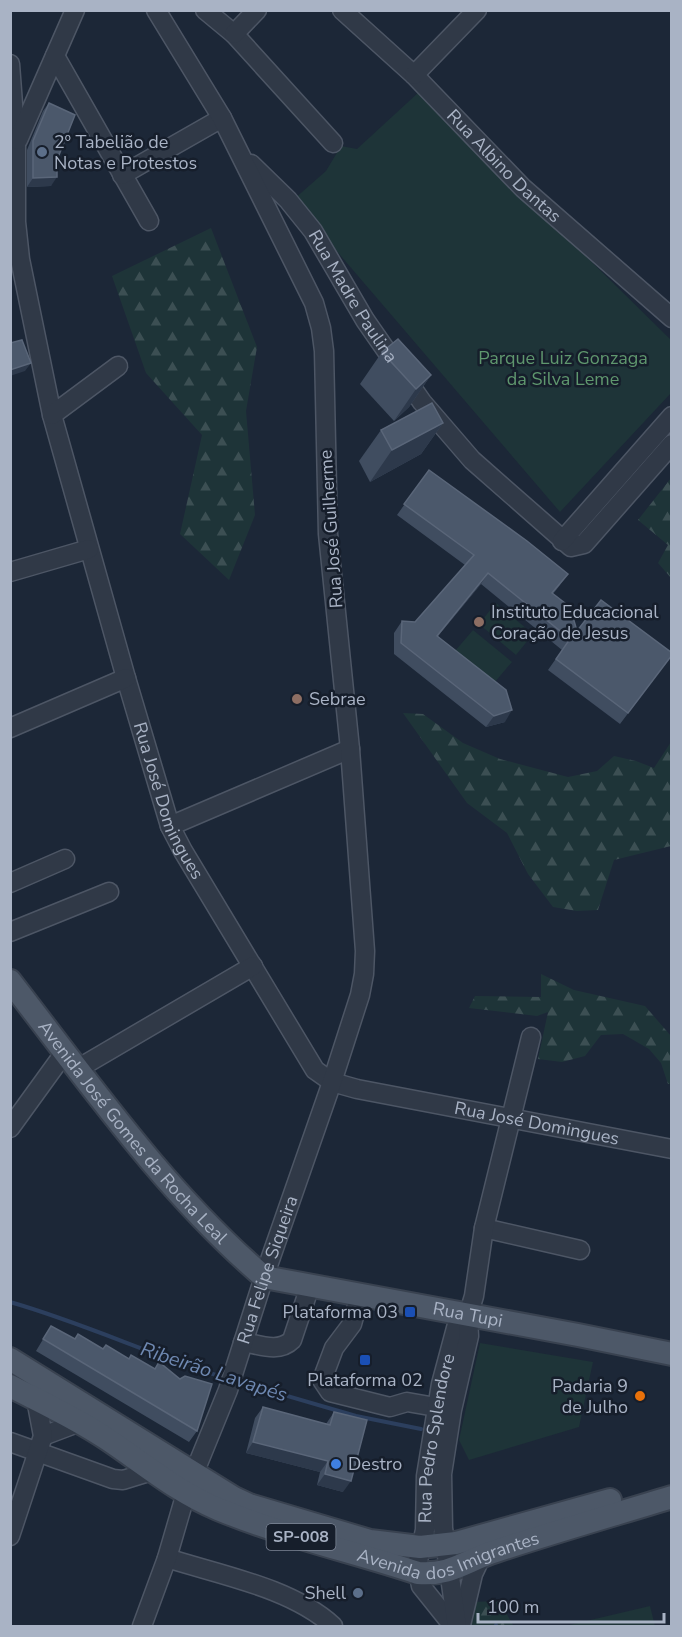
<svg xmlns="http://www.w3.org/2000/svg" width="682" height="1637" viewBox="0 0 682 1637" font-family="'Nunito Sans',sans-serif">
  <defs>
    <pattern id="forest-firs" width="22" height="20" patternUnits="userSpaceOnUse" patternTransform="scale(1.5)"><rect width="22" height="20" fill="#1e3438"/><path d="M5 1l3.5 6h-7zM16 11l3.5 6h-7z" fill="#3c4f53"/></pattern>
  </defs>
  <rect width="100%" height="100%" fill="#1c2737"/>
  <g fill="url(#forest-firs)">
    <polygon points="211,228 257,347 246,411 255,515 229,580 180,534 202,435 146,373 112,276"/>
    <polygon points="671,478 671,578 658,563 668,545 638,520"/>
    <polygon points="403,713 423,714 463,743 500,759 568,777 597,771 614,756 636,761 654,768 671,742 671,846 614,860 598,910 577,911 553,907 528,874 507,833 467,803"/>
    <polygon points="541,974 574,990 645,1006 671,1036 671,1084 668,1084 661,1063 649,1049 623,1034 601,1035 585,1056 562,1062 538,1059 548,1012 537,1016 469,1008 475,996 541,997"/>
    <polygon points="499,1601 513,1625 540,1626 468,1626 473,1602"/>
  </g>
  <g fill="#1e3438">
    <polygon points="419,92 671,340 671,393 560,512 293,200 326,171 341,146 357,149"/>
    <polygon points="496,603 533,634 516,655 479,624"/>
    <polygon points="473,630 512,662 494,683 455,651"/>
    <polygon points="480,1343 593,1362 579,1427 469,1460 459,1440"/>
    <polygon points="650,1606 655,1626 565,1626"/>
  </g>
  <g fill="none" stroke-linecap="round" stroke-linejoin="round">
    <g stroke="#2c3f5e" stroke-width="4">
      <path d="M10,1302C84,1323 153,1356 226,1378"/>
      <polyline points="236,1381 356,1416 421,1429"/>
      <polyline points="496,1625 496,1626"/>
    </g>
    <defs>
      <g id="minor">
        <polyline points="205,10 234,34 333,143"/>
        <path id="s1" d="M342,10L414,75L523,188L672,318"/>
        <polyline points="234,34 257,10"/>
        <polyline points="55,56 149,221"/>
        <path id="s2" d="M10,64L16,144V222L20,259L52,415L126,678L170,826L183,851L315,1070L332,1082L357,1089L672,1149"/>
        <polyline points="414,75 477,10"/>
        <polyline points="18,140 75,10"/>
        <path id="s3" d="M251,164L288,200L313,231L365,320L422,402L472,460L571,547L584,544L672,444"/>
        <polyline points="122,175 222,118"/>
        <polyline points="52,415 118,366"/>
        <polyline points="562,541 672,416"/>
        <polyline points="10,572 89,549"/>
        <polyline points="10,728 126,678"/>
        <polyline points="170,826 350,749"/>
        <polyline points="10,883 65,859"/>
        <polyline points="10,932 109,892"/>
        <polyline points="79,1068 253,966"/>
        <polyline points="10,1128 65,1052"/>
        <polyline points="484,1228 580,1250"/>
        <polyline points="360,1295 352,1324 334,1348 322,1380 330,1392 390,1407 407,1402 447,1409"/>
        <path d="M243,1342C260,1345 279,1353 292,1340L310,1286"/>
        <polyline points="43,1436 80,1422"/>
        <polyline points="10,1442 113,1479 123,1480 152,1471"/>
        <polyline points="10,1536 43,1436 36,1399"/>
        <path d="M167,1558C220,1575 292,1588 333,1626"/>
        <polyline points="461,1625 473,1574 481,1557"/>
        <path id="s4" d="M142,1626L167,1558L186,1493L228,1390L264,1277L332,1082L360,995L364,974L365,951L350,749L328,534L324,351L321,328L314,303L222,118L156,10"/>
        <path id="s5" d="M453,1626L421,1586L417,1565L425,1530L426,1476L441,1384L456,1328L468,1316"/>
        <polyline points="457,1626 443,1528 442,1474 452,1410 469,1336 468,1316 474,1296 484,1228 531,1037"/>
      </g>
      <g id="major">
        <path id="s6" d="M10,981C90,1084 165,1192 264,1277L578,1335L672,1354"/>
        <polyline points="10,1359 234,1498 249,1505 370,1541 420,1547 456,1543 610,1500"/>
        <path id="s7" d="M10,1386C43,1403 76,1418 107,1439C143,1463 177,1492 218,1509C283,1536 352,1551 418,1573C450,1576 467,1560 496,1551C554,1532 613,1515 672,1497"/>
      </g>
    </defs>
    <use href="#minor" stroke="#4d5665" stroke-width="21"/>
    <use href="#major" stroke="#394250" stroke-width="26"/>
    <use href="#minor" stroke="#303947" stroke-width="18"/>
    <use href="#major" stroke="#4d5868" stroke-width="22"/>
  </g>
  <g fill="#404d60">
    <polygon points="49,103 57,160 51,186 27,187 27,150 43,111"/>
    <polygon points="382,352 431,375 409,407 394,421 360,384"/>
    <polygon points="443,423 421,454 370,482 359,461 381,430"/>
    <polygon points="429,470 560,585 553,594 577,631 672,655 620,724 548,670 562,650 481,584 438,636 505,722 486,727 394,654 394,633 402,621 415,622 465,565 397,515"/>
    <polygon points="51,1326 75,1339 154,1369 159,1362 197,1431 189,1442 36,1351"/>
    <polygon points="263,1407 326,1424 334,1412 343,1492 317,1485 320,1472 246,1453 255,1418"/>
  </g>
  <g fill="#2d394b">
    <polygon points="57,177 51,186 27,187 33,178"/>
    <polygon points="31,363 25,371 10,376 10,370"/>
    <polygon points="431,375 409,407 394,421 416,389"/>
    <polygon points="443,423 421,454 370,482 392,450"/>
    <polygon points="488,573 481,584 429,647 437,636"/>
    <polygon points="568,574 560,585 544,604 552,593"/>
    <polygon points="512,710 505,722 486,727 494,716"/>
    <polygon points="253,1442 328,1461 320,1472 246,1453"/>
    <polygon points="325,1474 351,1481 343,1492 317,1485"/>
  </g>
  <g fill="#4b586b" stroke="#5a6679" stroke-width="1.5">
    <polygon points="49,103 75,115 57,160 57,177 33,178 33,141"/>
    <polygon points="398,339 431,375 416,389 382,352"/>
    <polygon points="22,340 31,363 10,370 10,343"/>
    <polygon points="432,403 443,423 392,450 381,430"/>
    <polygon points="429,470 527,541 568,574 552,593 570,607 577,631 601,600 672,653 672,655 628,713 556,659 570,639 488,573 437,636 506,690 512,710 494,716 401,643 402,621 415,622 474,555 404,504"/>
    <polygon points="51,1326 75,1339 78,1334 103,1349 106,1345 129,1359 131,1355 155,1369 159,1362 180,1379 185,1376 212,1384 197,1431 43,1339"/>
    <polygon points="263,1407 330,1425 334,1412 367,1420 351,1481 325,1474 328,1461 253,1442"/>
  </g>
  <g fill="#5c6f8a" stroke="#161e2b" stroke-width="2">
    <circle cx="42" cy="152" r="6"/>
    <circle cx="358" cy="1593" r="6"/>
  </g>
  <g fill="#8d6e63" stroke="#161e2b" stroke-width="2">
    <circle cx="479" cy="622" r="6"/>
    <circle cx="297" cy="699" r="6"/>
  </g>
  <g fill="#1a4fb4" stroke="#161e2b" stroke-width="2">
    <rect x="404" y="1306" width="12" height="12" rx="3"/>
    <rect x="359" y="1354" width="12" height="12" rx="3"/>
  </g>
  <circle fill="#e8710a" stroke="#161e2b" stroke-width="2" cx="640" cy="1396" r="6"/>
  <circle fill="#3f7fe0" stroke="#161e2b" stroke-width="2" cx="336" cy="1464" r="6"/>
  <g text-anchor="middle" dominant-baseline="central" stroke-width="5" stroke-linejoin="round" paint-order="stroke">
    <rect fill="#161e2b" stroke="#7d8697" stroke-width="1.5" x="266.5" y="1524" width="69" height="26" rx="4.5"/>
    <g font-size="16" font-weight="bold" fill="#a9b3c5">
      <text x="301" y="1537">SP-008</text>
    </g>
    <g font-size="18" fill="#a9b3c5" stroke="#161e2b" text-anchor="start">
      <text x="54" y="142">2º Tabelião de<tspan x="54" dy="21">Notas e Protestos</tspan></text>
      <text x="491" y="612">Instituto Educacional<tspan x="491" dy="21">Coração de Jesus</tspan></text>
      <text x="309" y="699">Sebrae</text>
      <text x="398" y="1312" text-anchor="end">Plataforma 03</text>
      <text x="365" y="1380" text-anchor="middle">Plataforma 02</text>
      <text x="628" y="1386" text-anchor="end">Padaria 9<tspan x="628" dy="21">de Julho</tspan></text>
      <text x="348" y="1464">Destro</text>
      <text x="346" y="1593" text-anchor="end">Shell</text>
    </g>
    <g font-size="18" fill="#a9b3c5" stroke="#161e2b">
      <text stroke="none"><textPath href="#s1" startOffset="225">Rua Albino Dantas</textPath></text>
      <text stroke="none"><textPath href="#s3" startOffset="168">Rua Madre Paulina</textPath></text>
      <text transform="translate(331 529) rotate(-94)">Rua José Guilherme</text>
      <text stroke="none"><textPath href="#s2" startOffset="758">Rua José Domingues</textPath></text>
      <text stroke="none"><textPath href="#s2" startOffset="1296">Rua José Domingues</textPath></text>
      <text stroke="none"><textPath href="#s6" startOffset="195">Avenida José Gomes da Rocha Leal</textPath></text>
      <text stroke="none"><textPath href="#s4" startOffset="378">Rua Felipe Siqueira</textPath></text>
      <text stroke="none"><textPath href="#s6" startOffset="598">Rua Tupi</textPath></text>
      <text stroke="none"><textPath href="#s5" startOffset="201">Rua Pedro Splendore</textPath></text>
      <text stroke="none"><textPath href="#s7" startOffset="484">Avenida dos Imigrantes</textPath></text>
    </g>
    <g font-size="18" fill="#5f976e" stroke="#161e2b">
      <text x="563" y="358">Parque Luiz Gonzaga<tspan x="563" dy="21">da Silva Leme</tspan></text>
    </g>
    <g font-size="20" font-style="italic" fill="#6e88b1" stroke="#161e2b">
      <text transform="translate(214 1372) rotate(18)">Ribeirão Lavapés</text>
    </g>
  </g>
  <rect width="682" height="1637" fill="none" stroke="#a9b3c5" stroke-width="24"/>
  <path d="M478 1613v9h186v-9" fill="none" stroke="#a9b3c5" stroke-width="3"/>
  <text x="487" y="1613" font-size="18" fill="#a9b3c5" stroke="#161e2b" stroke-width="4.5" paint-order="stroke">100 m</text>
</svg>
